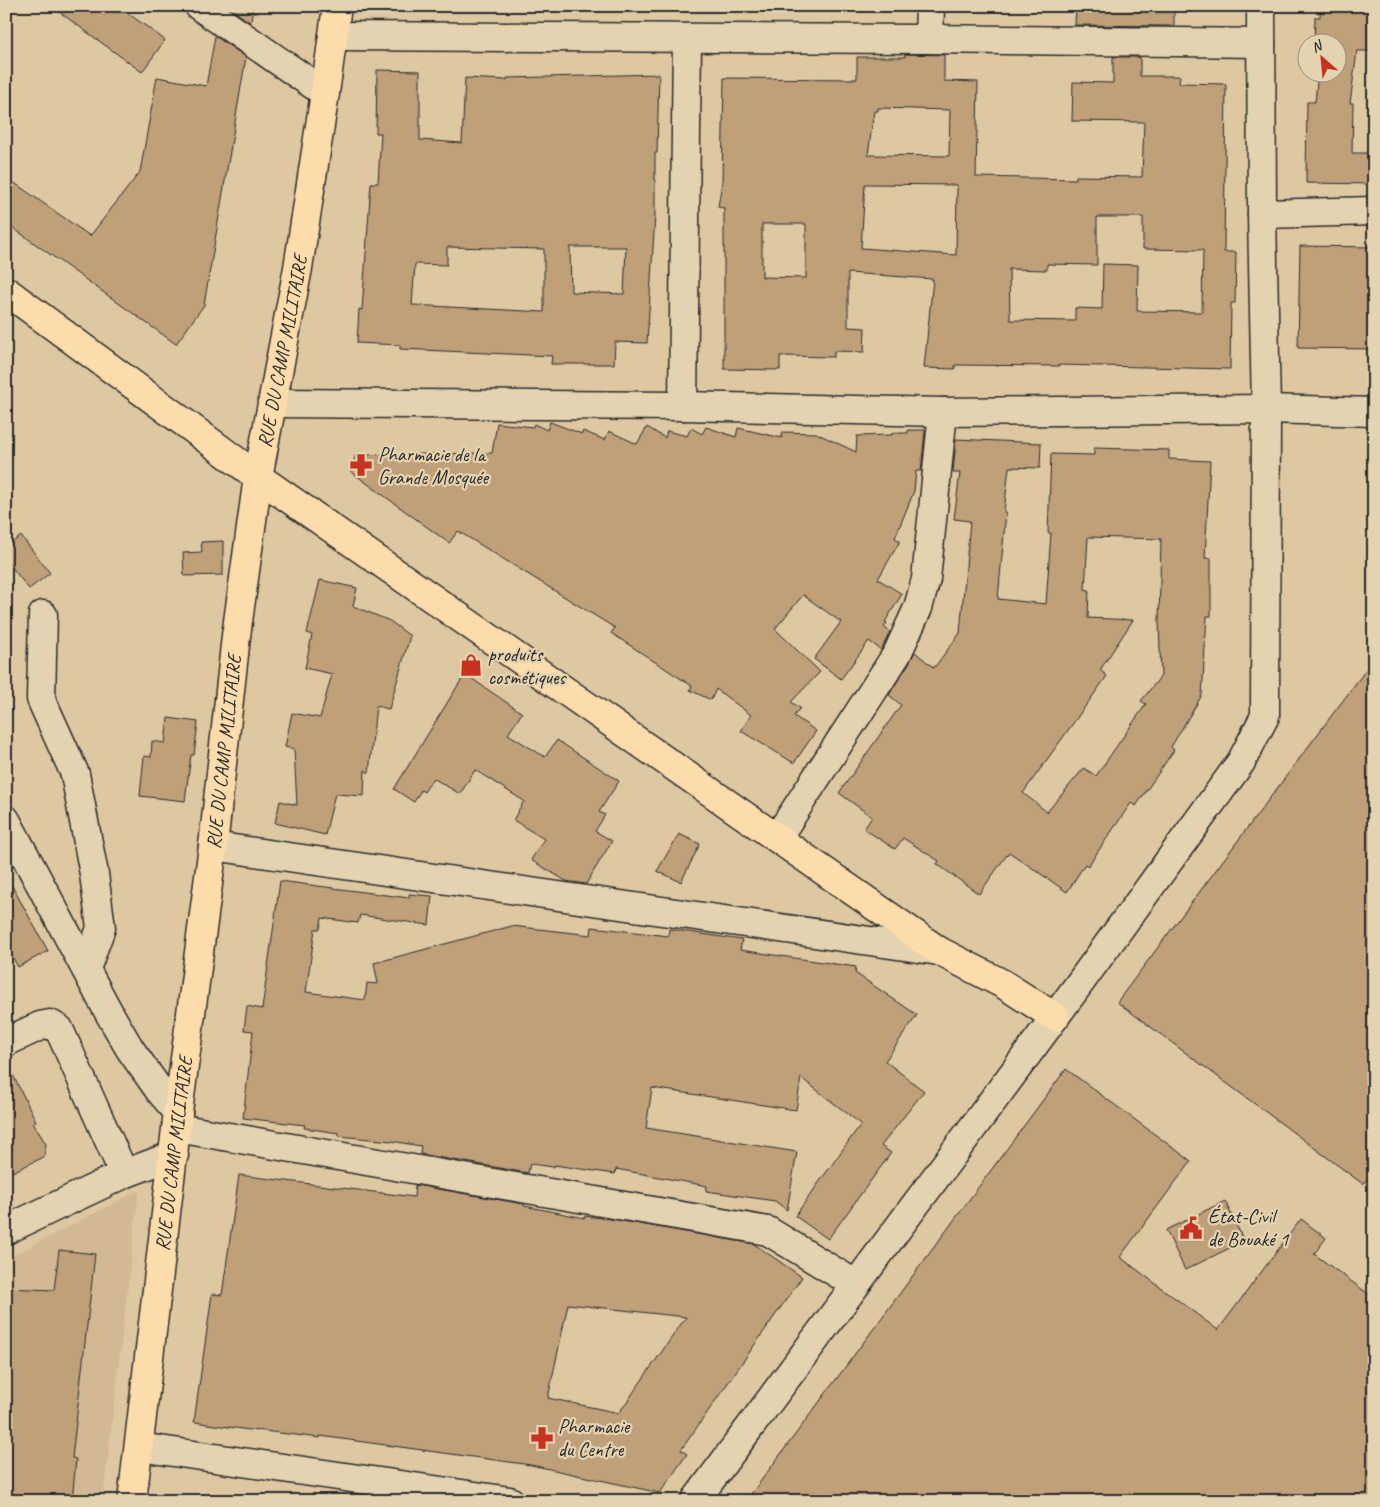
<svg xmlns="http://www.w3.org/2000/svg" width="1380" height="1507" viewBox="0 0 1380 1507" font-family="Caveat,sans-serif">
  <rect width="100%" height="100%" fill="#dec8a2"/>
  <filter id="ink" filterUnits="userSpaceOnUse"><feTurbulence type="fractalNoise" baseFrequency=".02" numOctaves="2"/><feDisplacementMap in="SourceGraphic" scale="10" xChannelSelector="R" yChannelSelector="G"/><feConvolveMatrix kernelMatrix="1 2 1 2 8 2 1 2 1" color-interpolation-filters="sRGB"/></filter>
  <g filter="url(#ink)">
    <polygon fill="#d2b994" points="139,1190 103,1501 6,1501 6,1259"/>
    <g fill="#bfa079" stroke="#2b2b2b" fill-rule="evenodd">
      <polygon points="51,6 118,6 165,40 142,72"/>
      <polygon points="227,6 253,6 251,23"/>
      <polygon points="1076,6 1174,6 1174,26 1075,25"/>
      <polygon points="1320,6 1374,6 1374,51 1357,51 1350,103 1353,103 1352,153 1374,153 1374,184 1306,183 1307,102 1315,102 1318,72 1338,72 1338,42 1314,42 1315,17 1320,17"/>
      <polygon points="215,36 246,57 204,305 176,344 6,223 6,177 90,236 140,172 157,77 206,86"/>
      <path d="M905,54L944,55V81L978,82L976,177L1076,179V176L1142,177L1144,122L1072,121L1073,82L1113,83V57H1140V76H1180L1179,83L1226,84L1224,252H1236L1235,303H1231L1230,369L1059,365V366L955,365V369L924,368L933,279L848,273V327L865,328L864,352L834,351V357L780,356V370L724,369V208L718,207L722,181L724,78L857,79V57H905ZM878,108L950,110L949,156L868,155L874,111H878ZM865,184L957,185L956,255L861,248ZM1097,217H1143V249L1203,250L1202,312L1137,311L1138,265L1103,264L1102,309L1075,308V321L1010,320L1009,269L1047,270V264L1097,265ZM762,224H806V278L762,277Z"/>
      <path d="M377,70L420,71V140L462,143L465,78L507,80V78L659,74L657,153H655V216L647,343L615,342L614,364H551L552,356L400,349V345L357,343L359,309L362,310L371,183H378L381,133H376ZM447,247L544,249V312L412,305L415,264L447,265ZM570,247H626L624,294L571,292Z"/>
      <polygon points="1300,246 1374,247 1374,349 1298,348"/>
      <polygon points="550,422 582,434 583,431 605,440 609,431 637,444 647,427 665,438 667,431 687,436 691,428 702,434 706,427 736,437 738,428 782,438 782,432 816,433 856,452 857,436 892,435 892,433 908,433 908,430 925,430 921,471 916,471 914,491 895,538 900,541 878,579 902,594 885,622 887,623 884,627 890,632 881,650 869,641 841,679 814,659 841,622 803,595 775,629 820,672 791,702 800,708 794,716 816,731 794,763 741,731 751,715 716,689 711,700 690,690 692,686 611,633 615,628 458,531 449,543 350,471 356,455 492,453 497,423 533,427 534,424 547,430"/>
      <path d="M956,439L1041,443L1040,468L1009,467L1004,512H1006L998,599L1046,604L1051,533H1048L1051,454L1094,455V448L1169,450V459L1210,461L1205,558H1211V616H1207L1202,695L1171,747L1174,750L1136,806L1131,803L1088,866L1085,864L1067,892L1009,852L979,894L937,864L939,861L903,838L895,849L864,829L872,817L839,793L901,705L889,695L915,652L934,668L960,633L970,521L954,519L960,473H953ZM1088,537L1161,539L1159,621L1161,676L1141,701L1146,704L1096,776L1084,768L1047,812L1023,793L1107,676L1100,670L1133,620L1088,618L1089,590L1085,589Z"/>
      <polygon points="21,536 50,573 29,589 6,560 6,547"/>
      <polygon points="223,541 223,575 184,576 183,553 202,552 201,542"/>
      <polygon points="320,580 357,588 353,606 390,621 410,636 389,709 376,706 369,773 365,770 364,796 335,794 325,835 275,823 280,801 297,805 294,749 285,747 292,713 320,718 332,674 305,668 312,635 307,633"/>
      <polygon points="1374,659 1374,1170 1363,1184 1117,1002"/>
      <polygon points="465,674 522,713 508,734 545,757 557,740 619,781 599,812 605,815 595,831 612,841 586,884 566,881 531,860 544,839 513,820 524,801 475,770 460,794 433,778 424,792 421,790 414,802 394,789"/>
      <polygon points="168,718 198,722 194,755 191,755 185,801 140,796 144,756 151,757 152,741 165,743"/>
      <polygon points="679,834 700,844 681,882 657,871"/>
      <polygon points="6,875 48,951 18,967 6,946"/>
      <polygon points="280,881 409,898 409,894 432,896 429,925 360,915 358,923 322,918 320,929 315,929 306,992 365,1000 367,983 378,984 374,963 512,926 591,935 592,927 668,936 669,929 742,940 740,950 856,967 855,973 917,1015 885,1061 924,1091 881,1146 891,1153 828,1239 795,1216 861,1124 801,1078 796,1110 652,1088 646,1128 797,1152 787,1210 775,1201 706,1191 707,1186 616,1169 615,1174 554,1165 554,1167 530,1164 528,1173 420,1154 421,1146 391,1141 339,1136 339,1133 304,1128 305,1125 243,1118 253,1031 244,1030 247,1006 262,1009"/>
      <polygon points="6,1061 36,1121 33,1123 46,1144 44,1157 6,1175"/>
      <polygon points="1066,1069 1191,1161 1120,1257 1156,1284 1218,1330 1301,1219 1326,1238 1314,1254 1374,1298 1374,1501 746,1501"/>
      <path d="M239,1175L414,1197L415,1185L524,1204V1206L585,1218V1216L611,1219L754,1244L802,1277L681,1450L687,1454L660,1493L531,1465L320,1436V1438L256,1430V1431L194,1422L212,1294L222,1295ZM568,1304L686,1317L619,1413L548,1398Z"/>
      <polygon points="1225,1201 1244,1241 1185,1270 1166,1230"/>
      <polygon points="59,1250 95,1254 72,1458 76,1459 72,1501 6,1501 6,1288 54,1290"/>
    </g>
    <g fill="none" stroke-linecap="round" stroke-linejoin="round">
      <defs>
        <g id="minor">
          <polyline points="199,6 325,93"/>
          <polyline points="333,36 929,39 1261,43"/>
          <polyline points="929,39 930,6"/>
          <polyline points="1262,214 1374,211"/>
          <polyline points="273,403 683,406 943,412 1266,409 1374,412"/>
          <polyline points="683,406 687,38"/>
          <polyline points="43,615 41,699 75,774 94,874 101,928 86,969"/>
          <polyline points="6,820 108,1011 130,1049 159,1090 178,1112"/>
          <polyline points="777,838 897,654 918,608 926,579 943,412"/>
          <polyline points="213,846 939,951"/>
          <polyline points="6,1042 40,1026 50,1024 59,1029 124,1174"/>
          <polyline points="177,1128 768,1231 855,1284"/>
          <polyline points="6,1230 124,1174 174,1155"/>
          <polyline points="139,1447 510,1501"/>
          <polyline points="695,1501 1055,1017 1241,762 1265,716 1266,409 1262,214 1261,6"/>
        </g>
        <g id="major">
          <polyline points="6,291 258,477 939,951 1003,984 1055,1017"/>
          <path id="s1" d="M132,1501L178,1112L213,846L236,636L258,477L298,268L325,93L337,6"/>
        </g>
      </defs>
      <use href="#minor" stroke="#2b2b2b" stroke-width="31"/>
      <use href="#major" stroke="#2b2b2b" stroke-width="31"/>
      <use href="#minor" stroke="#e4d3b0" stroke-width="28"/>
      <use href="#major" stroke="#fddcac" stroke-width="28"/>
    </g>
  </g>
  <defs>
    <symbol id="pharmacy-bare" viewBox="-9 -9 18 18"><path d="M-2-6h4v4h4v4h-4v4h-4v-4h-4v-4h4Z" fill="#c8321e" stroke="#e4d3b0" stroke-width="2.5" paint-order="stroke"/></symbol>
    <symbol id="shop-bare" viewBox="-9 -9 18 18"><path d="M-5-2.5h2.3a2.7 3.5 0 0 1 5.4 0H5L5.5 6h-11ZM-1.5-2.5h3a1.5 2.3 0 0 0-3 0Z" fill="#c8321e" stroke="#e4d3b0" stroke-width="2.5" paint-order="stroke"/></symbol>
    <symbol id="civic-bare" viewBox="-9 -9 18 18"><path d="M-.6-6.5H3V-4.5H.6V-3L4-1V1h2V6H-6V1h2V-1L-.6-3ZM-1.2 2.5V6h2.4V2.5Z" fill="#c8321e" stroke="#e4d3b0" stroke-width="2.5" paint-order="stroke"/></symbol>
  </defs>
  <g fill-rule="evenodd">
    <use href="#pharmacy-bare" x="345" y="449" width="32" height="32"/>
    <use href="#shop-bare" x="455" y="649" width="32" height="32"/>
    <use href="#civic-bare" x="1175" y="1212" width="32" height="32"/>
    <use href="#pharmacy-bare" x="526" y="1422" width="32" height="32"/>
  </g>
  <g text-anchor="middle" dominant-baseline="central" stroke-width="4.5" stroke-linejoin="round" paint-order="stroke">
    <g font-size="20" fill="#2b2b2b" stroke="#e4d3b0">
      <text stroke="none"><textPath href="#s1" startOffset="1160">RUE DU CAMP MILITAIRE</textPath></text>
      <text stroke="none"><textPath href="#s1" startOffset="755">RUE DU CAMP MILITAIRE</textPath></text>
      <text stroke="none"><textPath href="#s1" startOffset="350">RUE DU CAMP MILITAIRE</textPath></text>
    </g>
    <g font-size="20" fill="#2b2b2b" stroke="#e4d3b0" text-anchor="start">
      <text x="378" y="454">Pharmacie de la<tspan x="378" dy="23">Grande Mosquée</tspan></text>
      <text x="488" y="654">produits<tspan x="488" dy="23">cosmétiques</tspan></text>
      <text x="1208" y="1216">État-Civil<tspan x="1208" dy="23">de Bouaké 1</tspan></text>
      <text x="558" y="1426">Pharmacie<tspan x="558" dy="23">du Centre</tspan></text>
    </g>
  </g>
  <rect width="1380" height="1507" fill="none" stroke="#e4d3b0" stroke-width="25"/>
  <rect x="12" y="12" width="1355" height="1482" fill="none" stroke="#2b2b2b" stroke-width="2" filter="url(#ink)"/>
  <g transform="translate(1322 58) rotate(333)"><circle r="24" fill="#e4d3b0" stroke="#9a907b"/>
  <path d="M0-4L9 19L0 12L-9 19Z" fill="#c8321e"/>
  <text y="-8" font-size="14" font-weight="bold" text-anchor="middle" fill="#2b2b2b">N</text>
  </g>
</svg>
